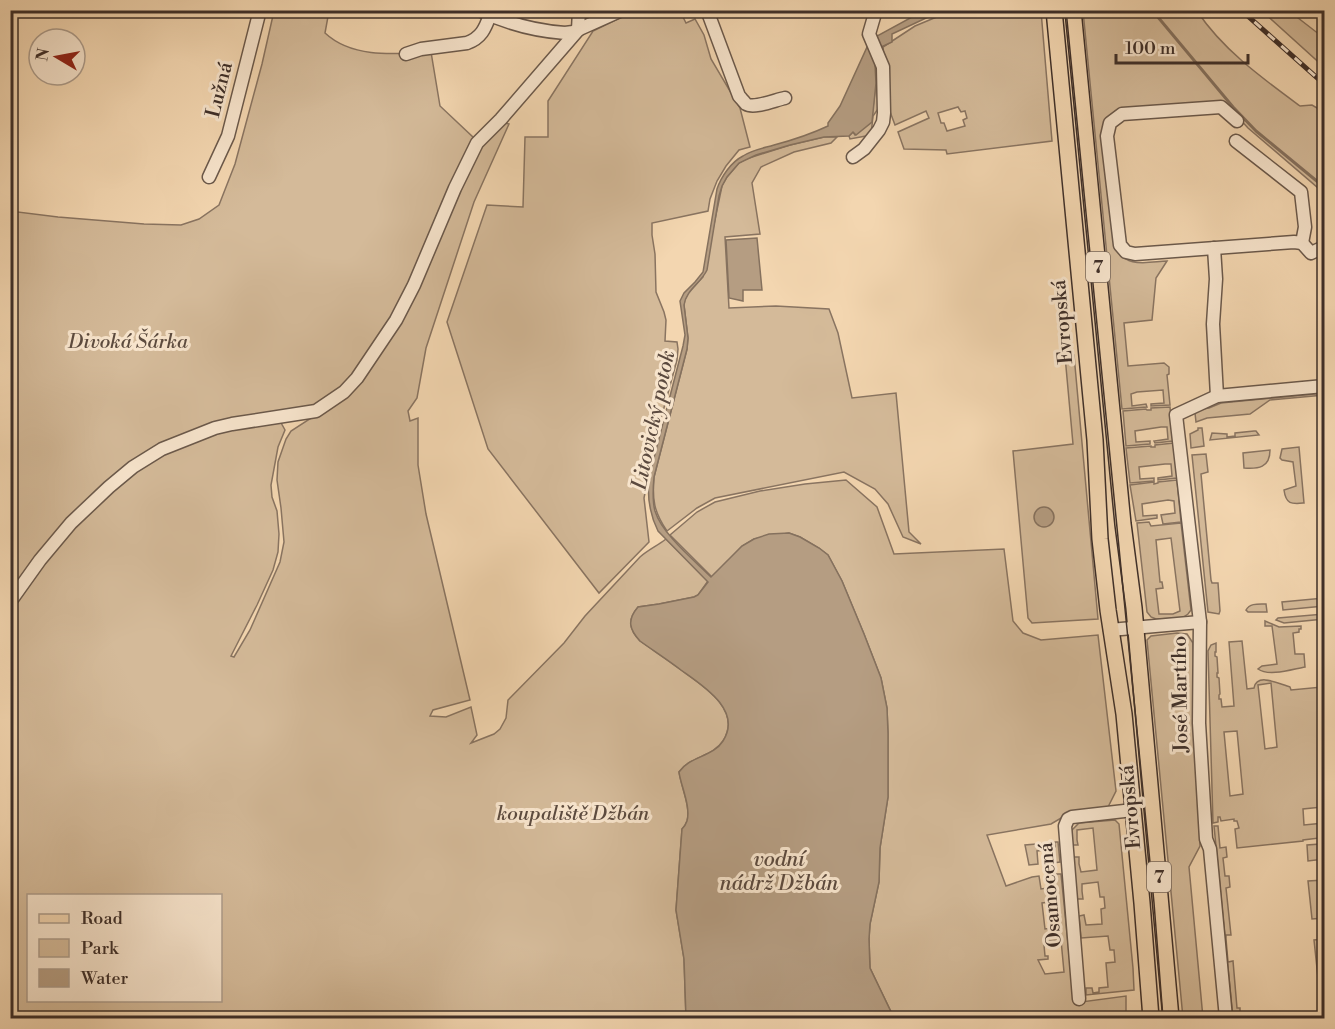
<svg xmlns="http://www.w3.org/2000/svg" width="1335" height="1029" viewBox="0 0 1335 1029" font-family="'Libre Bodoni',serif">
  <rect width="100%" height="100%" fill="#f3d6b0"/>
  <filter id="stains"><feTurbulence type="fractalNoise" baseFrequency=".00333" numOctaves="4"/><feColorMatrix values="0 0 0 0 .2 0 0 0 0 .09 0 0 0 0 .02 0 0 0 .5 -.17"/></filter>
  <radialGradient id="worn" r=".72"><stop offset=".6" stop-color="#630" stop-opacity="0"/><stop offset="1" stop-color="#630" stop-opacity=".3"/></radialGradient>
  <g fill="#d4ba99" stroke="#897461" stroke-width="1.5" fill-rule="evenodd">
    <path d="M274,11H329L325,33C353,59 396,54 431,52L440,106L475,139L449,192L403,299L352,379L339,393L316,407L287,414L230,422L229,427L280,421L285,430L278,447L271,485L272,497L277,511L279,534L278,552L273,570L257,605L231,656L234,657L250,630L280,562L284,542L281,508L277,480L278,462L286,439L291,431L339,400L360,377L401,318L463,179L481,146L502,122L509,124L474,202L426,348L417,398L408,411L410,421L418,418V465L426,514L470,700L433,710L430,716L446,717L471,707L477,735L471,743L494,734L500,729L506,718L508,700L564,643L585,616L640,557C648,550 657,546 666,539L708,581L698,595L694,597L659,604L638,607C627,620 629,629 640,641C654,651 668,660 681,670C702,685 743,710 723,741C713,757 690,756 679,772C681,787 691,807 687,821C686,824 684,827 682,829L676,910L684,959L686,1018H11L10,211L58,217L144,224L181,225L199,219L219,205L235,164L262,64ZM28,896H220V1000H28Z"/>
    <polygon points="634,11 680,11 686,23 695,19 704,35 711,59 740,108 750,147 739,150 726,166 717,181 710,199 708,211 652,223 652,235 655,254 656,292 664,312 666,320 665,341 677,342 678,349 677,360 656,437 644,498 649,542 599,593 488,449 447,322 487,205 523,207 525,137 548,137 548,101 593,31"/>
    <path d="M951,11H1041L1052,141L947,154L946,150L904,149L898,132L929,118L926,111L895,125L889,109L883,47L915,26ZM958,107L961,112L965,111L967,118L963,120L965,126L947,131L944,123H941L938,113Z"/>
    <path d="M1083,11H1197C1223,50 1262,78 1300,106L1312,105L1324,112V193L1248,128L1225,103L1107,121L1115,246C1125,269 1147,262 1167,261L1156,278L1152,320L1124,323L1128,366L1164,363L1169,367V374L1167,375L1170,405L1151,406V404L1164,403L1163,390L1137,392L1131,394L1132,406L1146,404L1147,407L1122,409Z"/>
    <polygon points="1262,11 1289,11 1324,38 1324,67"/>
    <polygon points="875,65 879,65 878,109 873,116 871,135 850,139 849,136 853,132 855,135 872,116 876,83"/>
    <path d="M824,137H837L831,143L794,152L761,167L752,183L760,234L725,237L729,308L776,306L829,309L838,333L852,398L896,393L909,532L921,544L903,537L888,504L875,489L844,472L715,498L697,508L667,531C654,512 652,500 654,477L687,349L688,338L684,305L685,299L688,293L703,277L722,186L727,177L739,163L746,159L790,145Z"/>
    <polygon points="1074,355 1098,619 1032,623 1028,618 1013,451 1073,444 1065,356"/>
    <polygon points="1324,393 1324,395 1270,400 1250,414 1207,418 1196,422 1195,413 1197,412 1196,410 1209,408 1221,403"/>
    <polygon points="1170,407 1173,441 1155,443 1154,441 1168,439 1167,427 1161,427 1135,431 1136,442 1150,441 1150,444 1126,446 1123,411 1146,409 1147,410 1151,410 1151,408"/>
    <polygon points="1198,428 1202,428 1204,446 1191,448 1190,434 1198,430"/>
    <polygon points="1254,431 1256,431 1259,435 1210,440 1212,433 1227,434 1227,437 1235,436 1235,433"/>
    <polygon points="1174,443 1177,478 1158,480 1158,478 1172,476 1171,464 1165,464 1139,467 1140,479 1154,478 1154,481 1130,483 1126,448 1151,446 1151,447 1155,447 1155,445"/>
    <path d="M1299,447L1304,503C1292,504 1286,505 1284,490L1296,486L1293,462L1282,460L1280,458L1282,449Z"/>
    <path d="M1270,450C1270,468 1258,469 1244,468L1243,453Z"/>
    <polygon points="1206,454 1208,472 1201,474 1211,580 1212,583 1218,583 1220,611 1219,614 1208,612 1192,455"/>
    <path d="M846,480L877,507L894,554L1004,549L1013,621L1023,633L1041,640L1098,635L1116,791L1108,807L1068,814L1051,824L987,835L1006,886L1032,877L1039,876L1041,889L1055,887L1054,874H1061L1074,1003L1126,996V1018H894L870,968L869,939L870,924L879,882L880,848L888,797V733L887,708L881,678L864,634L842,581L828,555L819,548L800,537L789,533L754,539L742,546L712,577L670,535L697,512L715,502L760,491L805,484ZM1057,901L1060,927L1045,929L1042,903ZM1061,940L1064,972L1045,974L1038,960L1048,959V956H1045L1044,945L1047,944V941Z"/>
    <polygon points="1177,480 1181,522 1163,524 1161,515 1175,513 1174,501 1168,500 1142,504 1143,516 1157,515 1157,518 1136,521 1130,485 1154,482 1154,484 1158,483 1158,482"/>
    <path d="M1149,522L1151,526L1181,523L1191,610L1188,614L1182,618L1156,619L1151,617L1147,612L1137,523ZM1171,538L1180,611L1173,614H1159L1156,589L1163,588L1162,582H1160L1156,540Z"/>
    <polygon points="1324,598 1324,606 1283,610 1282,602"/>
    <path d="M1266,604L1267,612H1248L1246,610C1250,603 1258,604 1266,604Z"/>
    <polygon points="1324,614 1324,619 1284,623 1276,620 1278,618"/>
    <path d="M1265,621L1279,627L1301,626V629H1299V632L1293,633L1295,654H1304L1305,667C1293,669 1269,677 1258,669L1262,666L1277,664L1272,626H1265Z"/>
    <polygon points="1177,633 1187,634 1193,643 1200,846 1189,867 1203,1018 1183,1018 1147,640 1151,636"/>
    <path d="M1242,641L1247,689L1254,688C1257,672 1279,684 1290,687L1291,690L1322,687L1324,711V859L1308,861L1307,845L1320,844L1319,838L1303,840V841L1237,848L1235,829L1239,828L1237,821H1234V819L1221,821L1220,817H1218V822L1213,823L1208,651L1211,645L1216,643V652H1215V656L1217,657L1218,673H1217V677L1219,678L1220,694L1219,695V699H1221L1222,707L1234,706L1229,642ZM1271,683L1277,747L1265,749L1258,685ZM1237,731L1243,794L1230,796L1224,732ZM1322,807L1324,823L1304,825L1303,809Z"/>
    <polygon points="1115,820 1119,824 1133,968 1134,990 1086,995 1086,988 1092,988 1093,993 1099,992 1099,988 1108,987 1106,963 1115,962 1114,950 1110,950 1108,936 1081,938 1079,916 1084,915 1086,925 1102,924 1101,909 1105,908 1104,897 1100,897 1098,882 1082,884 1082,891 1083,899 1077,899 1073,857 1079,857 1079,864 1081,872 1097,870 1093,828 1077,830 1077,840 1078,845 1072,845 1070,832 1079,823"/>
    <polygon points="1214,826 1218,826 1220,848 1226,847 1227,857 1223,858 1225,876 1229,876 1230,887 1226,888 1231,935 1226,935 1226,939 1228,962 1233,961 1237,1008 1240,1008 1240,1016 1238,1016 1239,1018 1233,1018"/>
    <polygon points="1055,842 1058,842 1060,862 1053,863 1052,849 1037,851 1038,864 1029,865 1025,845 1048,843 1048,848 1055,847"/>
    <polygon points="1324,880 1324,918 1312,919 1308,881"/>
    <polygon points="1324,939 1324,977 1318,978 1314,940"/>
  </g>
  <g fill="#b59d82" stroke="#85715e" stroke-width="1.5">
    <path d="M923,11H941L892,34V42L881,47L875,65L876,83L872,122L856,135L853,132L849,136L824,137L790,145L756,155L739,163L727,177L722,186L719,196L707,270C701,283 686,290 684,305L688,338L687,349L654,477C653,488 652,500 655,511C662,534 694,560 711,577L742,546L754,539L769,534L789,533L800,537L819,548L828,555L842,581L864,634L881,678L887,708L888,733V797L880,848L879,882L870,924L869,939L870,968L894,1018H686L684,959L676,910L682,829C684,827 686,824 687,821C691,807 681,786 679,772C690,756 713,757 723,741C743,710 702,685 681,670C668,660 654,651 640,641C629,629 627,620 638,607L659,604L694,597L698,595L708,582L658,531C649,513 647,496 649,477L683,346L685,335L680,301L684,293L695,282L703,272L717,189C721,177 731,162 743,156C752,150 764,148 774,145C793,140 811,134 828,126V123L840,106L868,45L877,36Z"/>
    <polygon points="757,238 762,290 743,290 743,301 729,298 726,240"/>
    <circle cx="1044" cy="517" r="10"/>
  </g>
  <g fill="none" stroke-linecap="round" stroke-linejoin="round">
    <polyline stroke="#85715e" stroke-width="3" points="1152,10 1233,107 1256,131 1324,187"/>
    <defs>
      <g id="minor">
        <path d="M479,10C506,23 536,31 565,33L573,32L622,10"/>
        <path d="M707,10L739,96C741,98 745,103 746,104C754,109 775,100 785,98"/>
        <polyline points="578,30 579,10"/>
        <path d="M406,54L421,49L467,43C481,38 485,29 490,15"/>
        <polyline points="1237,121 1221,107 1122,114 1110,123 1107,136 1120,245 1126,252 1135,254 1294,242 1302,243 1311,253 1324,247"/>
        <polyline points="1236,141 1301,192 1305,227 1302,243"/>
        <polyline points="853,157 864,149 879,130 883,122 884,113 883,67 869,34 876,10"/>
        <polyline points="209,177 228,136 260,10"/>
        <polyline points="1214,248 1216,279 1213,324 1217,396"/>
        <polyline points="10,602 40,560 71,523 109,487 133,467 162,449 215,428 232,424 316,411 344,392 357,378 396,320 414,285 455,188 477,143 501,119 578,30"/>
        <polyline points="1110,630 1200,622"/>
        <polyline points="1079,999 1065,826 1068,819 1072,817 1133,810"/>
        <polyline points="1226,1018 1210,849 1206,839 1199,723 1200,622 1176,415 1217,396 1324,386"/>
      </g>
      <g id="major">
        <polyline points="1054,10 1095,440 1100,539 1108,610 1124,714 1142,903 1151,1018"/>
        <polyline points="1073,10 1123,524 1134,608 1171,1018"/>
      </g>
    </defs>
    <use href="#minor" stroke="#6b594b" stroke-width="15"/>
    <use href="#major" stroke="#3e2f29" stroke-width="18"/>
    <use href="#minor" stroke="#f7e4cc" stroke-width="12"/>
    <use href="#major" stroke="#f3d6b0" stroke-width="15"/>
    <polyline stroke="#3e2f29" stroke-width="1.5" points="1066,10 1154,903 1163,1018"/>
    <defs>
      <polyline id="rail" points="1241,10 1324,84"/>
    </defs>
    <use href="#rail" stroke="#3e2f29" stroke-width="5"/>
    <use href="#rail" stroke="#f7e4cc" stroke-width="3" stroke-dasharray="9" stroke-linecap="butt"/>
  </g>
  <g text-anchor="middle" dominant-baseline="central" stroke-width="6" stroke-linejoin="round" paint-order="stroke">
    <g fill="#f7e4cc" stroke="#76655a" stroke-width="1.5">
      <rect x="1086" y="252" width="24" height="30" rx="4.5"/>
      <rect x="1147" y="862" width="24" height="30" rx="4.5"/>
    </g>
    <g font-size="18" font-weight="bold" fill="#3e2f29">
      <text x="1098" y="267">7</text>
      <text x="1159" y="877">7</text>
    </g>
    <g font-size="20" fill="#3e2f29" stroke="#f7e4cc">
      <text transform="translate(220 90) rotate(-76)">Lužná</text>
      <text transform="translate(1063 322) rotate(-95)">Evropská</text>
      <text transform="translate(1181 694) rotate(-91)">José Martího</text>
      <text transform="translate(1131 807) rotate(-95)">Evropská</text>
      <text transform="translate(1051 895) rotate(-95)">Osamocená</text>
    </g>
    <g font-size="20" font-style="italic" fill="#5c4b3f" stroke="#f7e4cc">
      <text x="128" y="342">Divoká Šárka</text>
      <text x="573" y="814">koupaliště Džbán</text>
    </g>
    <g font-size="21" font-style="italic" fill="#5c4a3f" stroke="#f7e4cc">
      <text transform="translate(654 420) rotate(-78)">Litovický potok</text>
      <text x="779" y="860">vodní<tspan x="779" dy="24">nádrž Džbán</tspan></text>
    </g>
  </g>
  <rect width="1335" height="1029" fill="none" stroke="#f3d6b0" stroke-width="36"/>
  <rect x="12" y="12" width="1311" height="1005" fill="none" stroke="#3e2f29" stroke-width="3"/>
  <rect x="18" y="18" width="1299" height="993" fill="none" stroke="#3e2f29" stroke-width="1.5"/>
  <rect x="27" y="894" width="195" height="108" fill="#f7e4cc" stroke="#ad9c8b" stroke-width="1.5"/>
  <rect x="39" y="914" width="30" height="9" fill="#f3d6b0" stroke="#ad9c8b" stroke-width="1.5"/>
  <text x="81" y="924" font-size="18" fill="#3e2f29">Road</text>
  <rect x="39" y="939" width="30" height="18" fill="#d4ba99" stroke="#ad9c8b" stroke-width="1.5"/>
  <text x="81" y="954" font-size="18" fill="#3e2f29">Park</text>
  <rect x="39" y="969" width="30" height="18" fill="#b59d82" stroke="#ad9c8b" stroke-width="1.5"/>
  <text x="81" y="984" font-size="18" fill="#3e2f29">Water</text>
  <g transform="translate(57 57) rotate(280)"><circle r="28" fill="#f7e4cc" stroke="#ad9c8b" stroke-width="1.5"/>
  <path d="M0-4.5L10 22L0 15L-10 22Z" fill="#8f2418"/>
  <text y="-9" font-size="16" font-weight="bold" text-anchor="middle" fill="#3e2f29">N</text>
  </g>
  <path d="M1116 54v9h132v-9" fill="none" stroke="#3e2f29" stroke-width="3"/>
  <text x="1125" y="54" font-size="18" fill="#3e2f29" stroke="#f7e4cc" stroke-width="4.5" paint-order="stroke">100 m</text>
  <rect width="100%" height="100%" filter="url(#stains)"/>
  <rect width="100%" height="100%" fill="url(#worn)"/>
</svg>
